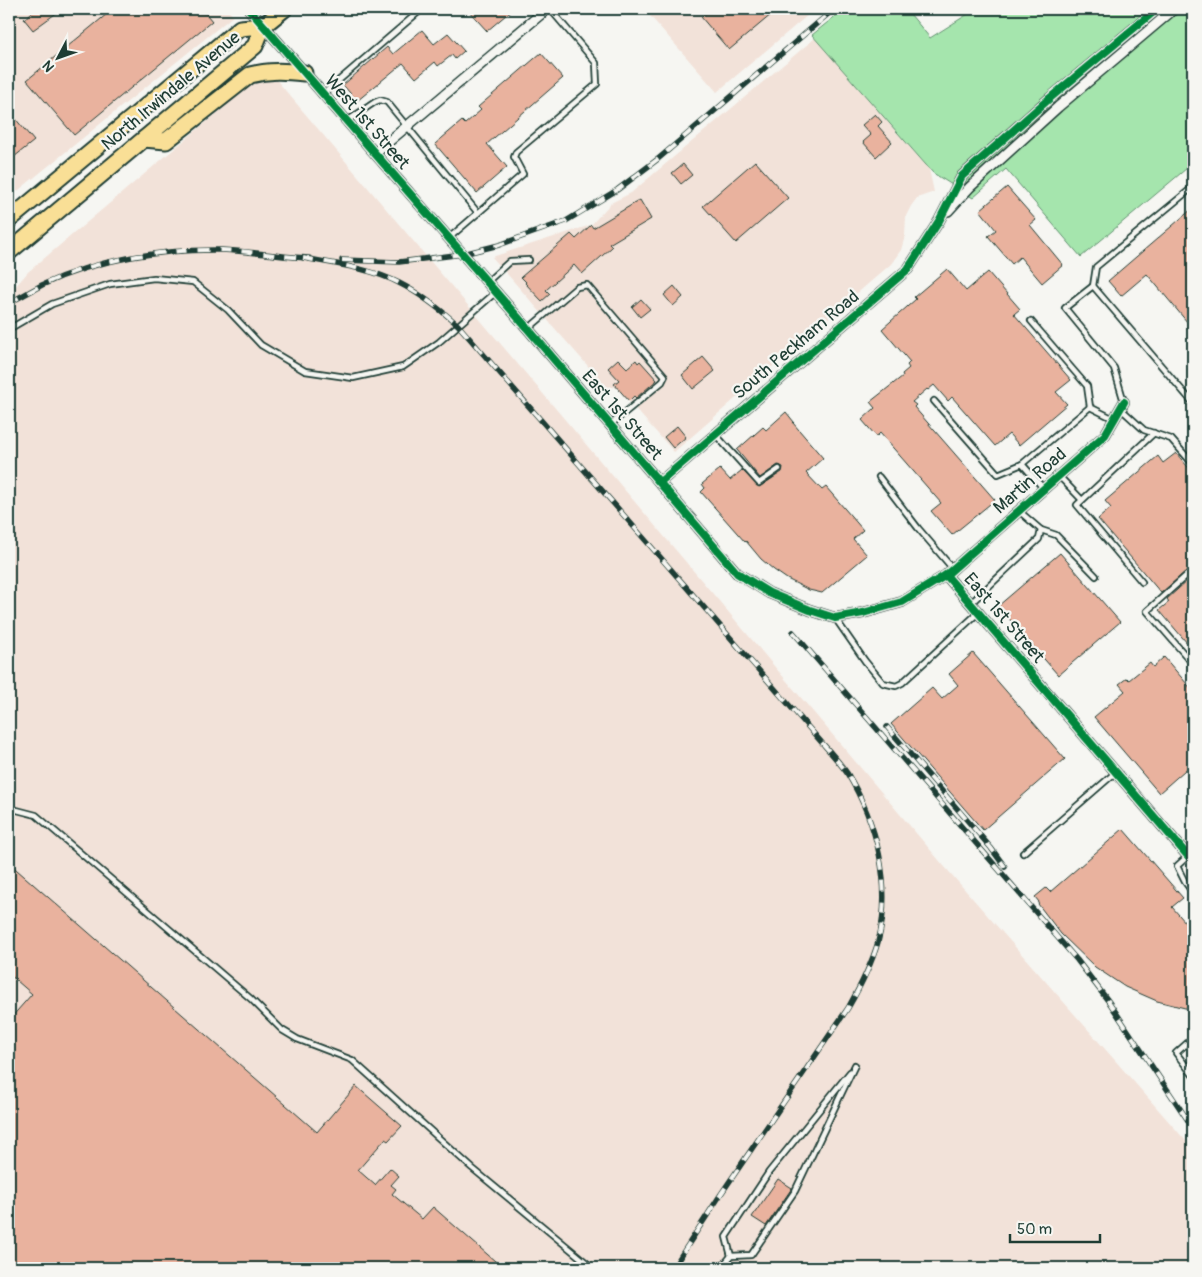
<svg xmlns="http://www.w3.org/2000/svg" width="1202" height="1277" viewBox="0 0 1202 1277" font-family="Pangolin,sans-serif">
  <rect width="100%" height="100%" fill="#f6f6f2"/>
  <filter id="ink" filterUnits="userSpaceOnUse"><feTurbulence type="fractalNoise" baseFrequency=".02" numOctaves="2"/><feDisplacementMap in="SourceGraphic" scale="10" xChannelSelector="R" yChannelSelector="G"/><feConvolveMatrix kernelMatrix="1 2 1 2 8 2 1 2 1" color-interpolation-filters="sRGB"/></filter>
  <g filter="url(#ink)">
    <g fill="#f2e2d9">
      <polygon points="9,9 227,9 233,16 9,198"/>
      <polygon points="644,9 815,9 717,92"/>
      <polygon points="815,38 929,169 934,192 917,198 911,206 906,216 905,236 901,250 891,264 674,452 615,386 609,390 492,257 591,225 611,203 631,193"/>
      <polygon points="268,70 944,866 1193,1149 1193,1268 9,1268 9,294 28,272"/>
    </g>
    <polygon fill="#a5e5ad" stroke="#629170" points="844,9 906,9 930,38 976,9 1193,9 1193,163 1081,257 1006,169 973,198 933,173 812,35"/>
    <g fill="#e9b29e" stroke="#1f3d34">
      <polygon points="36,9 62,9 33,30 24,19"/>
      <polygon points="113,9 202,9 212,21 74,135 27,80"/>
      <polygon points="467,9 513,9 487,31"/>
      <polygon points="710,9 778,9 729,50 701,17"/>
      <polygon points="422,30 434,44 448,33 464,51 455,59 452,55 438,66 435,62 416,78 403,63 357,101 343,85 387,47 393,54"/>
      <polygon points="541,53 563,78 487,144 507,167 477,193 435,144 462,121 465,124 481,110 478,107"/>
      <polygon points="9,111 34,141 9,161"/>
      <polygon points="875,114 882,122 878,126 892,142 876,157 863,142 871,135 862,125"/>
      <polygon points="755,161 788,198 736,243 703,206"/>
      <polygon points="683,164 692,175 681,184 672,173"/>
      <polygon points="1007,187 1036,220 1030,225 1063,265 1042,283 1020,257 1012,264 988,236 996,230 980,210"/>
      <polygon points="640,200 651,219 609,244 612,247 582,274 574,265 546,290 550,294 542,301 525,283 526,282 521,277 571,234 576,239 591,225 593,228"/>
      <polygon points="1193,208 1193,329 1147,274 1121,296 1108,281"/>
      <polygon points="947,269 966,291 988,272 1020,309 1014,314 1071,380 1056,392 1067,404 1019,445 1009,434 995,446 952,397 948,401 934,385 928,390 927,389 912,402 916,405 914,407 995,500 952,535 931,511 941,503 880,433 877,436 875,435 862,420 875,408 870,402 903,376 902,374 909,368 907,365 910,362 882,329 916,299 914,297"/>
      <polygon points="674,286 683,297 673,306 664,295"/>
      <polygon points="641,299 650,309 640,317 632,307"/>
      <polygon points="703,357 715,371 693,389 682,375"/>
      <polygon points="618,359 627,368 636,360 638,363 640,361 657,380 636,398 634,396 629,401 614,384 619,380 608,368"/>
      <polygon points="786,412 794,422 793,423 823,458 806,473 822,490 826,487 863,530 853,539 867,555 822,593 809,590 787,579 774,570 761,559 746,541 745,542 701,492 705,488 702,484 720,469 730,480 742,470 759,487 782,472 783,467 778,465 760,478 737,450 763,427 766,430"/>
      <polygon points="677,426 686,437 673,448 664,437"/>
      <polygon points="1176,453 1193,473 1193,569 1185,572 1161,593 1098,519 1111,508 1105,501 1158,456 1163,463"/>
      <polygon points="1060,553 1120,622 1058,675 998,606"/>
      <polygon points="1193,577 1193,650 1159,610 1169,602 1167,599 1189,579"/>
      <polygon points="973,653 1065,759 983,830 891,724 932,688 942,699 958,685 949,674"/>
      <polygon points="1164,657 1193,691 1193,763 1159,793 1094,717 1125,691 1119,684 1127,678 1129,680 1150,663 1153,667"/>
      <polygon points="1123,829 1183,898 1172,907 1193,931 1193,1010 1157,1001 1125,987 1095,967 1061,934 1038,904 1039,902 1035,897 1046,888 1050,892"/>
      <polygon points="9,863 317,1132 356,1086 402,1126 388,1141 385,1139 358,1170 375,1185 390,1168 399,1176 391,1185 396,1189 392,1194 422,1219 433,1207 503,1268 9,1268 9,1020 32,994 9,974"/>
      <polygon points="778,1179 792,1188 766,1226 752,1217"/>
    </g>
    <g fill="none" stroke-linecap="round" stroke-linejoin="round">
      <defs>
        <g id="lane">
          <polyline points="323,94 422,9"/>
          <polyline points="347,121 375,102 380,100 387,102 478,213 523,174 514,157 516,152 597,84 596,63 550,9"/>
          <polyline points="449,238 478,213"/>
          <polyline points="487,282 510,261 529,260"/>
          <polyline points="1093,286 1096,267 1193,187"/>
          <polyline points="1031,321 1087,386 1090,407"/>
          <polyline points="9,329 52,304 110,284 154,278 193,282 228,310 261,345 305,371 353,378 403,367 439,342 496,292"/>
          <polyline points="528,329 577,287 587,285 665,376 662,382 610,425"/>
          <polyline points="934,401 998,474 1022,464 1044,489"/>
          <polyline points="1124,402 1114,368 1065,308 1093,286 1193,403"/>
          <polyline points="1120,408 1144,430 1171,439 1193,464"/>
          <polyline points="716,435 759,483 779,469"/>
          <polyline points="1022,464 1090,407 1114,419"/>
          <polyline points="1059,476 1082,500"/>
          <polyline points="879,477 918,528 953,569"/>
          <polyline points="1041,530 1056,535 1096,576"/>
          <polyline points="1193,573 1187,575 1147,611 1193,664"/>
          <polyline points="1142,582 1077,505 1154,433"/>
          <polyline points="971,603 1039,539 1041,530 1019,511"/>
          <polyline points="835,618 865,661 883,683 896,686 902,683 979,612"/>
          <polyline points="9,810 13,809 36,815 251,999 282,1030 297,1039 352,1060 472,1168 593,1268"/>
          <polyline points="1023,853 1116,772"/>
          <polyline points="1188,856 1177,866 1185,882 1193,893"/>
          <polyline points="1193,1038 1176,1053 1193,1075"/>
          <polyline points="731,1256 726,1237 769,1172 850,1072"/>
          <polyline points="721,1268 731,1256 751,1255 795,1191 855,1065"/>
        </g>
        <g id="street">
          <polyline points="249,9 528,329 737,573 769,593 810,610 835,618 863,613 902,602 946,575 1105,435 1124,402"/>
          <polyline points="375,153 547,9"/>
          <polyline points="948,211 970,187 1058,107 1174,9"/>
          <polyline points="660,482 908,269 939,221 962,176 1050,98 1157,9"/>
          <polyline points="946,575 1188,856 1193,851"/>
        </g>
        <g id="primary">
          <path d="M144,139L166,141L250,75C269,70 285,71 304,73"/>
          <polyline points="9,220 240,28 263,26"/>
          <polyline points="9,252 255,46 263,26 284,9"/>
        </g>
      </defs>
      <use href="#lane" stroke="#1f3d34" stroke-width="8"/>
      <use href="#street" stroke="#1f3d34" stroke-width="12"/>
      <use href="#primary" stroke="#1f3d34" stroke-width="19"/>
      <use href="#lane" stroke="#f6f6f2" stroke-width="4.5"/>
      <use href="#street" stroke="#f6f6f2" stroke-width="9"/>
      <use href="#primary" stroke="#f9df96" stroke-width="15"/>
      <defs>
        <g id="rail">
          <path d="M303,258C335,264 370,268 399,283C421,294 440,309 458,325L823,744C831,753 840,763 847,773C877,822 893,886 878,942C871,966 860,987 848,1008L721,1194L673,1268"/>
          <polyline points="342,260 399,262 463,254 499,245 566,221 617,190 658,159 834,9"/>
          <path d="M9,303C20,297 31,291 42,285C97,259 162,249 222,250C251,251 280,257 309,258"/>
          <polyline points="793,632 1077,960 1109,1002 1193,1128"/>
          <polyline points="887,727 991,848 1005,867"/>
        </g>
      </defs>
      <use href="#rail" stroke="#1f3d34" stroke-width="5.5"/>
      <use href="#rail" stroke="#f6f6f2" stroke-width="4" stroke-dasharray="11" stroke-linecap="butt"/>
      <defs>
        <g id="cycleway">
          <polyline points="249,9 528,329 737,573 769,593 810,610 835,618 863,613 902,602 946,575 1105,435 1124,402"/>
          <polyline points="660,482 908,269 939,221 962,176 1050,98 1157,9"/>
          <polyline points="946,575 1188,856 1193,851"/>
        </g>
      </defs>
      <use href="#cycleway" stroke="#f6f6f2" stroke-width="11"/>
      <use href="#cycleway" stroke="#00873e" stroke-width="8"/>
    </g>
  </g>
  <g text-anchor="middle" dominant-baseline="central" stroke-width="4.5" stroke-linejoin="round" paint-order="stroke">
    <g font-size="18" fill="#1f3d34" stroke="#f6f6f2">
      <text transform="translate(171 91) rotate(-40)">North Irwindale Avenue</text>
      <text transform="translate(367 122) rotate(49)">West 1st Street</text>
      <text transform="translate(796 345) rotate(-40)">South Peckham Road</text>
      <text transform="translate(622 415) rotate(49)">East 1st Street</text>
      <text transform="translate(1030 481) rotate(-41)">Martin Road</text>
      <text transform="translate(1004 618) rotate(49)">East 1st Street</text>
    </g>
  </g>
  <rect width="1202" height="1277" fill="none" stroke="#f6f6f2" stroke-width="30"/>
  <rect x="15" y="15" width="1172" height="1247" fill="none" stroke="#1f3d34" stroke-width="2" filter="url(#ink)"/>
  <g transform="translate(58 58) rotate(229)" stroke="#f6f6f2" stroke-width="4" paint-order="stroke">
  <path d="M0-4L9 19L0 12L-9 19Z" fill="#1f3d34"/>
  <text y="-8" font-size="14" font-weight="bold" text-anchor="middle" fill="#1f3d34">N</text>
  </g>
  <path d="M1010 1234v8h90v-8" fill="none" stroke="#1f3d34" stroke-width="2.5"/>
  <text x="1017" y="1234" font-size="15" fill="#1f3d34" stroke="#f6f6f2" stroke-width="4" paint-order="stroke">50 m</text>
</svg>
